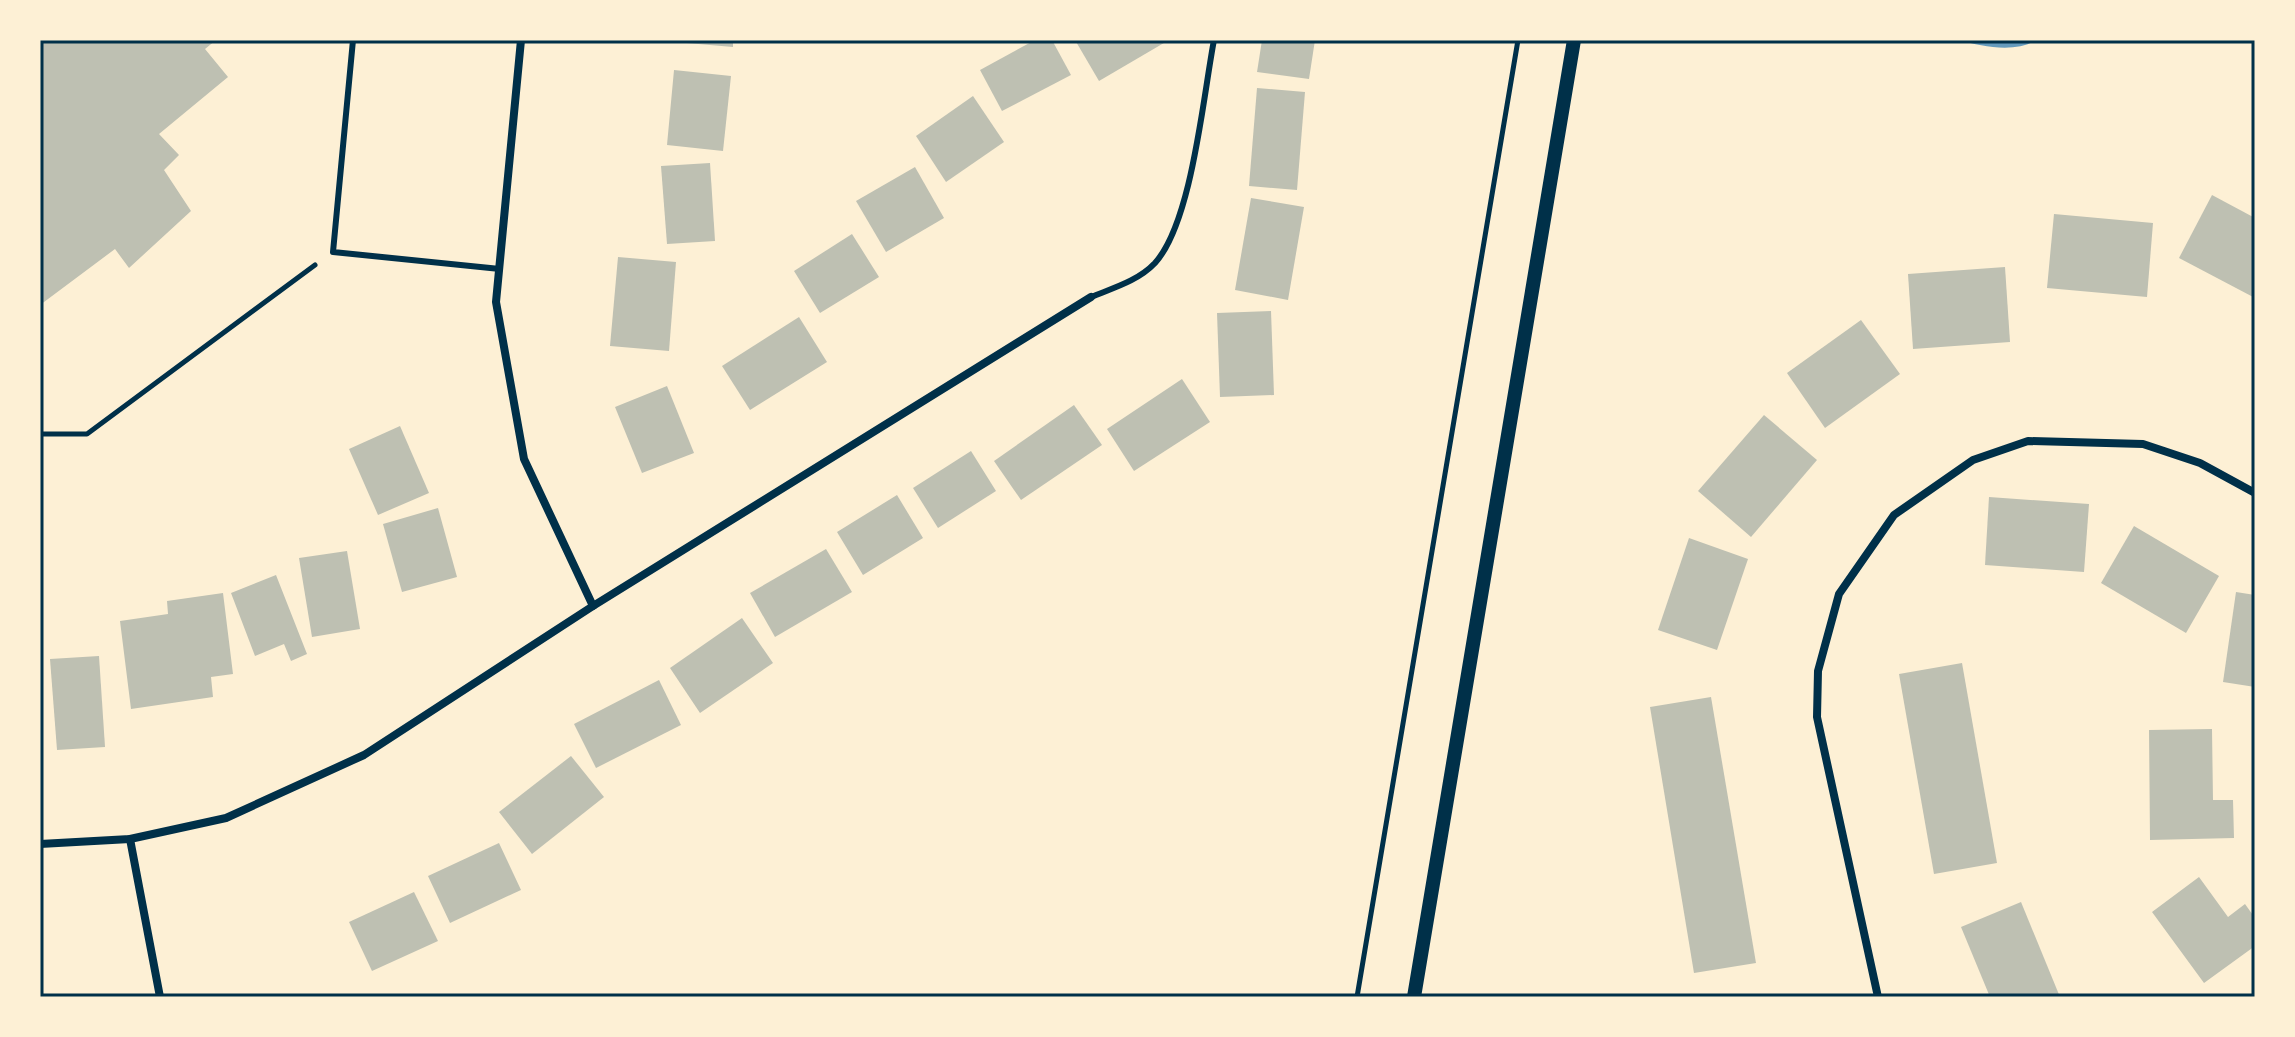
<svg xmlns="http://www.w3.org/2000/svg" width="2295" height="1037" viewBox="0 0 2295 1037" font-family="'Times New Roman',serif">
  <rect width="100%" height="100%" fill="#fdf0d5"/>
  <path fill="#669bbc" d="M1961,40H2036C2017,53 1981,47 1961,40Z"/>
  <g fill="#bec0b2">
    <polygon points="40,40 216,40 205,49 228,77 159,134 179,155 164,170 191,211 129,268 115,249 40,305"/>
    <polygon points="652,40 733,40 733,47"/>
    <polygon points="1035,40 1052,40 1071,75 1002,111 980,70"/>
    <polygon points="1075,40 1169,40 1099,81"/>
    <polygon points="1262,40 1315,40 1309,79 1257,72"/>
    <polygon points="674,70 731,76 723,151 667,145"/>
    <polygon points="1257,88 1305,92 1297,190 1249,186"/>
    <polygon points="973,96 1004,142 946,182 916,136"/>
    <polygon points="710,163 715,241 667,244 661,166"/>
    <polygon points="915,167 944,218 886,252 856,201"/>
    <polygon points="2212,195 2255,218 2255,298 2179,258"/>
    <polygon points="1251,198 1304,207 1288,300 1235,290"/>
    <polygon points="2054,214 2153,223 2147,297 2047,288"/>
    <polygon points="852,234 879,277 820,313 794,271"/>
    <polygon points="618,257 676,262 669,351 610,346"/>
    <polygon points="2005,267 2010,342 1913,349 1908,274"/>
    <polygon points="1271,311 1274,395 1220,397 1217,313"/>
    <polygon points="799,317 827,362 750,410 722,366"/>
    <polygon points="1861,320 1900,374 1825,428 1787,373"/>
    <polygon points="1182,379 1210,422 1134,471 1107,429"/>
    <polygon points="667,386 694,453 642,473 615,407"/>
    <polygon points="1074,405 1102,445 1021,500 994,461"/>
    <polygon points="1764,415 1817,460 1751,537 1698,491"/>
    <polygon points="400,426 429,493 378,515 349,449"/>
    <polygon points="971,451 996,491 938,528 913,488"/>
    <polygon points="897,495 923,538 863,575 837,532"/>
    <polygon points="1989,497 2089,504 2084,572 1985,565"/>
    <polygon points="438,508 457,577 402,592 383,524"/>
    <polygon points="2134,526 2219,576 2186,633 2101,583"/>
    <polygon points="1689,538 1748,559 1717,650 1658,630"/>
    <polygon points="826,549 852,592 775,637 750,593"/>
    <polygon points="347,551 360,629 312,637 299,558"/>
    <polygon points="276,575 307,654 291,661 284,644 255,656 231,593"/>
    <polygon points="2236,592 2255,595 2255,687 2223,682"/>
    <polygon points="223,593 233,674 211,677 213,697 131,709 120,621 168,614 167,601"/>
    <polygon points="742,618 773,663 700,713 670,668"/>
    <polygon points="99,656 105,747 57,750 50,659"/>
    <polygon points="1962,663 1997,863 1934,874 1899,674"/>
    <polygon points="659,680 681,725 596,768 574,724"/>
    <polygon points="1711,697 1756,963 1694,973 1650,707"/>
    <polygon points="2212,729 2213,800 2233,800 2234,838 2150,840 2149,730"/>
    <polygon points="571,756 604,797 532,854 499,812"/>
    <polygon points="499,843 521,890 450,923 428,876"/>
    <polygon points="2199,877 2228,917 2245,904 2255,918 2255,946 2204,983 2152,912"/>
    <polygon points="414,892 438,941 372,971 349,922"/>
    <polygon points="2021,902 2060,997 1990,997 1961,927"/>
  </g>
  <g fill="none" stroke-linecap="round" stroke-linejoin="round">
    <g stroke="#003049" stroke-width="5">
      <polyline points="40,434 87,434 315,265"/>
      <polyline points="1357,997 1518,40"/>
    </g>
    <g stroke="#003049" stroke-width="6">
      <polyline points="353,40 333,252 500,269"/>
      <path d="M1091,297C1113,288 1138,281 1155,263C1192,222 1203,97 1214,40"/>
    </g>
    <g stroke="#003049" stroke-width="8">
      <polyline points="521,40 496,302 524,459 593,606"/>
      <polyline points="130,839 160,997"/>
      <polyline points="40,844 130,839 226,818 364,755 593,606 1091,297"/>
      <polyline points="1878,997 1817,717 1818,671 1839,594 1894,515 1973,460 2028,441 2143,444 2200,463 2255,493"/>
    </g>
    <polyline stroke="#003049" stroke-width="14" points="1414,997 1574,40"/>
  </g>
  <rect width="2295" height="1037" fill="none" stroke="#fdf0d5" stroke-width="84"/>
  <rect x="42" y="42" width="2211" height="953" fill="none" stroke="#003049" stroke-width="3"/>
</svg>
